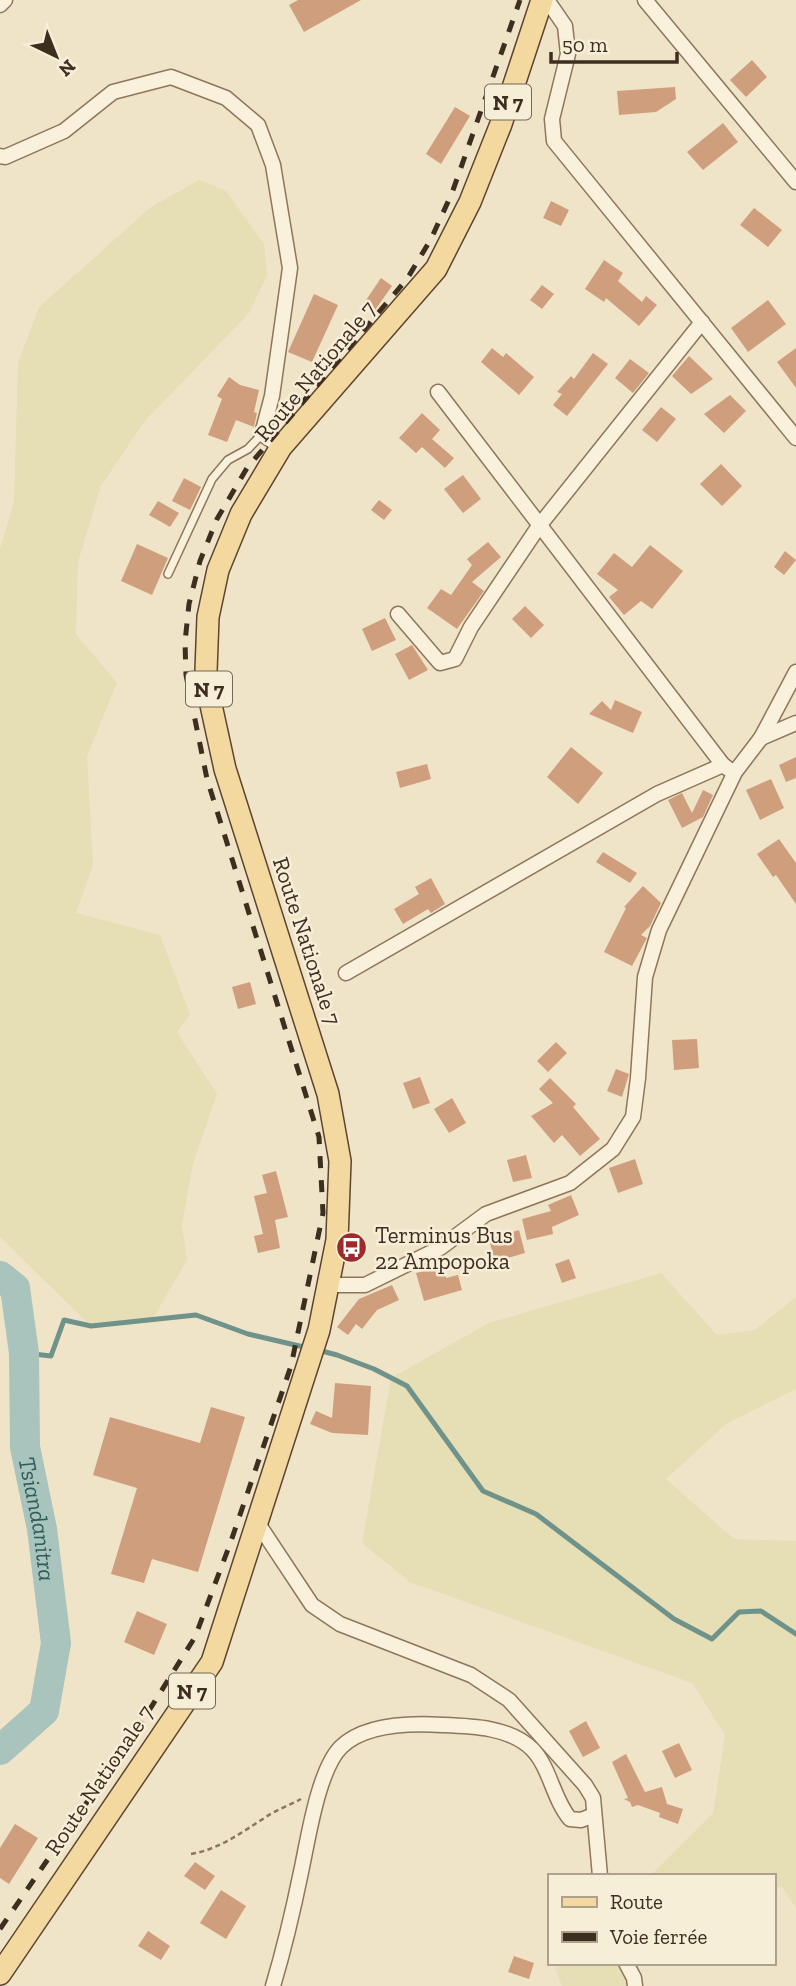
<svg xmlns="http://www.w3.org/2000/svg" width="796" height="1986" viewBox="0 0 796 1986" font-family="'Zilla Slab',serif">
  <rect width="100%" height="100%" fill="#f0e4c8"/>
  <g fill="#e6deb5">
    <polygon points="199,180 226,191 264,244 267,275 249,313 144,422 101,486 78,562 76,634 117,683 87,756 93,865 76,913 160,935 190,1014 177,1032 217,1094 193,1163 182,1225 187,1260 152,1320 91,1326 0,1237 0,549 14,501 18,363 39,307 151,207"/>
    <polygon points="661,1273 717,1335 755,1330 796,1297 796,1389 726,1424 666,1479 734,1539 796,1541 796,1908 782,1887 773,1888 773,1876 650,1876 713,1813 725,1735 692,1683 410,1582 362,1543 391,1378 489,1323"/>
    <polygon points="561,1963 636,1963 639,1986 562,1986 555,1968"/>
  </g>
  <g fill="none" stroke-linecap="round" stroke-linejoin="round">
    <g stroke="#6f938a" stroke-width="5">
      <polyline points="318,1350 337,1355 374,1369 407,1386 483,1491 536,1514 674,1619 712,1639 739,1612 761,1611 796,1634"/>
      <polyline points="24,1353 51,1356 64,1320 91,1326 196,1315 248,1334 308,1348"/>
    </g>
    <path stroke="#a9c4bc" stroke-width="30" id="s1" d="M0,1276L15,1288L24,1353L25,1447L42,1529L56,1643L44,1711L0,1750"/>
  </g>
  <g fill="#cf9f7d">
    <polygon points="298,0 361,0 304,32 289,5"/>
    <polygon points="752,60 767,77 746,97 730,80"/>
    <polygon points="675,87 676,99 656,112 619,115 617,91"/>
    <polygon points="455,107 470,116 441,164 426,154"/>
    <polygon points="723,123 738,142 703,170 687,152"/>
    <polygon points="551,201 569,210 561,226 543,218"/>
    <polygon points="754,208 782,230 768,247 740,225"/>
    <polygon points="604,260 623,273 618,281 642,302 646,296 657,305 639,326 606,298 604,302 585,289"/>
    <polygon points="381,278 392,286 375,310 364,303"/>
    <polygon points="542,285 554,294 542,309 530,300"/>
    <polygon points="314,294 338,305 312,362 288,352"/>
    <polygon points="768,300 786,324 748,352 731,328"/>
    <polygon points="492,348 503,357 506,353 534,377 519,395 481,362"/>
    <polygon points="796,348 796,388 777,362"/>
    <polygon points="593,353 608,364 567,416 553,405 562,394 557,392 571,376 574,379"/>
    <polygon points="689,356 713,379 691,394 672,376"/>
    <polygon points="630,359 649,373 633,393 615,378"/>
    <polygon points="229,377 240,385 259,390 254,412 257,413 254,427 236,420 227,442 208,435 222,399 217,396"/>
    <polygon points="730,395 746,411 724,433 704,414"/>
    <polygon points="661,407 676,419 657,442 642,430"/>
    <polygon points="422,413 440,430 432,439 454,458 445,468 422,447 416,453 399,438"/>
    <polygon points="721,464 742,486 722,506 700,484"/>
    <polygon points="463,475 481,499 463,513 444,489"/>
    <polygon points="184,478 201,487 190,510 172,501"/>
    <polygon points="379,500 392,510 384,520 371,510"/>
    <polygon points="158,501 179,513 170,527 149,515"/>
    <polygon points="488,542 501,557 472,582 484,591 457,629 427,608 441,589 451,595 472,565 467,559"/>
    <polygon points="137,544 168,558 152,595 121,581"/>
    <polygon points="650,545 683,571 652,609 641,601 624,615 609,597 618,590 597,574 614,553 632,567"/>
    <polygon points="785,551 796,560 784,575 774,567"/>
    <polygon points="525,606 544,625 531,638 512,619"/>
    <polygon points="385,618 396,640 372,651 362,629"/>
    <polygon points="412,645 428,670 409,680 395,654"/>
    <polygon points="615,700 642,712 633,733 589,714 602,701 611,710"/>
    <polygon points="571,747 603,773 578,804 547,777"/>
    <polygon points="796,757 796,778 786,782 779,765"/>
    <polygon points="427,764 431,779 400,788 396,772"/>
    <polygon points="771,779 784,808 760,820 746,790"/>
    <polygon points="703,790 713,795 703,817 682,828 668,800 682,793 692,813"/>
    <polygon points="779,839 796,863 796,904 776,875 773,877 757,854"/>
    <polygon points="603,852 637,873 630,883 596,862"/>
    <polygon points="431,878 445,904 431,913 428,909 403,924 394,909 419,894 415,887"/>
    <polygon points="643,886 661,903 650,926 641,935 647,938 632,966 604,952 626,908 624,907"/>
    <polygon points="250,982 256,1004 238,1009 232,987"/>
    <polygon points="697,1039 699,1068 674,1070 672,1040"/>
    <polygon points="556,1042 567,1053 548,1072 537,1061"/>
    <polygon points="616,1069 629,1074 622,1097 607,1091"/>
    <polygon points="420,1077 430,1103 413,1109 403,1083"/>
    <polygon points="550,1078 576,1104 573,1107 600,1139 580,1156 562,1135 554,1143 531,1116 553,1103 539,1089"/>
    <polygon points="452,1098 466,1123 449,1133 434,1109"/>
    <polygon points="526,1155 532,1178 513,1182 507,1160"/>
    <polygon points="635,1159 643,1184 618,1193 609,1168"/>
    <polygon points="276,1171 288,1217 275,1220 280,1248 258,1253 254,1236 263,1234 254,1196 267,1193 262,1175"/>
    <polygon points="571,1195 579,1215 552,1227 553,1234 527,1240 522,1219 551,1211 548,1205"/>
    <polygon points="519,1230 525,1253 495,1262 489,1239"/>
    <polygon points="569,1259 576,1278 562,1283 555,1264"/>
    <polygon points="443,1266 446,1278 458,1275 462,1290 424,1301 416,1273"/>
    <polygon points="392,1285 399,1300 377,1310 362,1329 356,1324 348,1335 337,1327 359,1299"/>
    <polygon points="335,1383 371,1386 368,1435 332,1433 310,1424 316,1411 332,1418"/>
    <polygon points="211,1407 245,1417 198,1572 152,1559 144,1583 111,1574 137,1488 93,1475 110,1417 200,1443"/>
    <polygon points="137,1611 167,1624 154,1655 124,1642"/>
    <polygon points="586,1721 600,1748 583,1757 569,1731"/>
    <polygon points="679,1743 692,1770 675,1778 662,1751"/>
    <polygon points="626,1754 645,1792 662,1787 667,1804 683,1809 678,1824 659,1817 660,1813 638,1805 632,1807 630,1802 624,1799 628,1798 612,1762"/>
    <polygon points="15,1824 38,1838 9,1884 0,1878 0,1848"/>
    <polygon points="195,1862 215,1876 205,1890 184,1876"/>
    <polygon points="221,1890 246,1906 226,1939 200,1923"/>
    <polygon points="148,1931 170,1946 161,1960 138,1946"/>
    <polygon points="514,1956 534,1963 529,1979 508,1972"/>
  </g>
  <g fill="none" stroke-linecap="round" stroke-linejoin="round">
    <defs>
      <polyline id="lane" points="168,574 212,479 228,460 248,449 262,434"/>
      <g id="street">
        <polyline points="547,0 565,26 568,54 552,119 554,141 796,438"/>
        <polyline points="645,0 796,182"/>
        <polyline points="0,5 5,0"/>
        <polyline points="0,156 5,157 64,131 113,92 171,77 226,98 258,125 273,165 290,268 272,396 262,434 281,447"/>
        <polyline points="438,392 723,765"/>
        <polyline points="398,614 440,663 455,659 471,627 539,526 702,322"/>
        <polyline points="761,738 796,723"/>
        <polyline points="346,973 657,794 723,765 730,770"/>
        <polyline points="329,1285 365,1285 440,1248 486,1214 570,1183 613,1149 633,1117 638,1078 645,977 659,930 735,772 761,738 796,672"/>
        <polyline points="257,1522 312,1605 340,1624 471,1675 509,1700 585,1785 593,1798 600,1876"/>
        <polyline points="626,1963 634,1978 635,1986"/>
        <path d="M273,1986C284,1949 293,1911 301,1872C308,1840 318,1770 341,1747C365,1724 410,1723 442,1725C471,1726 510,1727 532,1749C550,1767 553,1799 570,1819L581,1820L594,1815"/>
      </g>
      <polyline id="primary" points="0,1974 212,1662 319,1330 337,1240 340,1161 328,1094 225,769 211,705 206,671 208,617 218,570 241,514 281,447 436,269 470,202 501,124 542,0"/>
    </defs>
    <use href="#lane" stroke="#8d765c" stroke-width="10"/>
    <use href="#street" stroke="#8d765c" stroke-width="17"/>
    <use href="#primary" stroke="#5b4430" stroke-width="24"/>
    <path stroke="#8d765c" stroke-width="2.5" stroke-dasharray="5 3.5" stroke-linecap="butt" d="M191,1854C220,1849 242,1832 266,1817C276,1810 290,1805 301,1799"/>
    <use href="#lane" stroke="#faf1dc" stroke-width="7"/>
    <use href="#street" stroke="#faf1dc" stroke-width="14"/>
    <use href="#primary" stroke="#f3d9a0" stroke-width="21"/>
    <polyline stroke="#3d2e20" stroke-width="5" stroke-dasharray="12 12" stroke-linecap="butt" points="0,1929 140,1725 195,1637 230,1544 291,1366 323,1213 319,1137 207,779 186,675 185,642 189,604 200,561 217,519 247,468 407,279 431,239 452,193 520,0"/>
  </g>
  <defs>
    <symbol id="bus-disc" viewBox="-11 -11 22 22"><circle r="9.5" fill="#9e2a2b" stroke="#f7eed8"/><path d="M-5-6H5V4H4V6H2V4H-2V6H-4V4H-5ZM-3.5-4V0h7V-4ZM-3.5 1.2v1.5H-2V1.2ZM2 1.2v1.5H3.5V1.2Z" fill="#fff"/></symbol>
  </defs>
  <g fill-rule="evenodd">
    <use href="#bus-disc" x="334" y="1230" width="35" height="35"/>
  </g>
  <g text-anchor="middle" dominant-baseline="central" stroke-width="5" stroke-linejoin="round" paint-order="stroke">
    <g fill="#f7eed8" stroke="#756857" stroke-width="2">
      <rect x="485" y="84.5" width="46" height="35" rx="5"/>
      <rect x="186" y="671.5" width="46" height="35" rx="5"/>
      <rect x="169" y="1673.5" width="46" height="35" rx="5"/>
    </g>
    <g font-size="21" font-weight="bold" fill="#3d2e20">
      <text x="508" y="102">N 7</text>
      <text x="209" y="689">N 7</text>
      <text x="192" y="1691">N 7</text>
    </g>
    <g font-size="23" fill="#3d2e20" stroke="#f7eed8">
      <text transform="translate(315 371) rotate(-50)">Route Nationale 7</text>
      <text transform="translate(307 941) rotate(72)">Route Nationale 7</text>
      <text transform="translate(99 1780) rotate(-56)">Route Nationale 7</text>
    </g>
    <g font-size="23" fill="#3d2e20" stroke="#f7eed8" text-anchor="start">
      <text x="375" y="1235">Terminus Bus<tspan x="375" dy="26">22 Ampopoka</tspan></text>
    </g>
    <g font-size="24" font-style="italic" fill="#2f5d5a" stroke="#f7eed8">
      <text stroke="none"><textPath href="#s1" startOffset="252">Tsiandanitra</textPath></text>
    </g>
  </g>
  <rect x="548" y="1874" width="228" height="91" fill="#f7eed8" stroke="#ada18e" stroke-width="2"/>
  <rect x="562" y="1897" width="35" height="10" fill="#f3d9a0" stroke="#ada18e" stroke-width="2"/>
  <text x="610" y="1909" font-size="21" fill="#3d2e20">Route</text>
  <rect x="562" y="1932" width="35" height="10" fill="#3d2e20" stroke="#ada18e" stroke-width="2"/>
  <text x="610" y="1944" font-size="21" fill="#3d2e20">Voie ferrée</text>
  <g transform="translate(56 56) rotate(137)" stroke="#f7eed8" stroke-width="5" paint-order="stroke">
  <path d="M0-5L12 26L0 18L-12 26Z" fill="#3d2e20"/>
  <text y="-10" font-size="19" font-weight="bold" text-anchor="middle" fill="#3d2e20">N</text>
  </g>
  <path d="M551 52v10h126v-10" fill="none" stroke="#3d2e20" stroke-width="3.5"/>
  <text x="562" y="52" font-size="21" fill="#3d2e20" stroke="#f7eed8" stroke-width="5" paint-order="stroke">50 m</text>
</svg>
